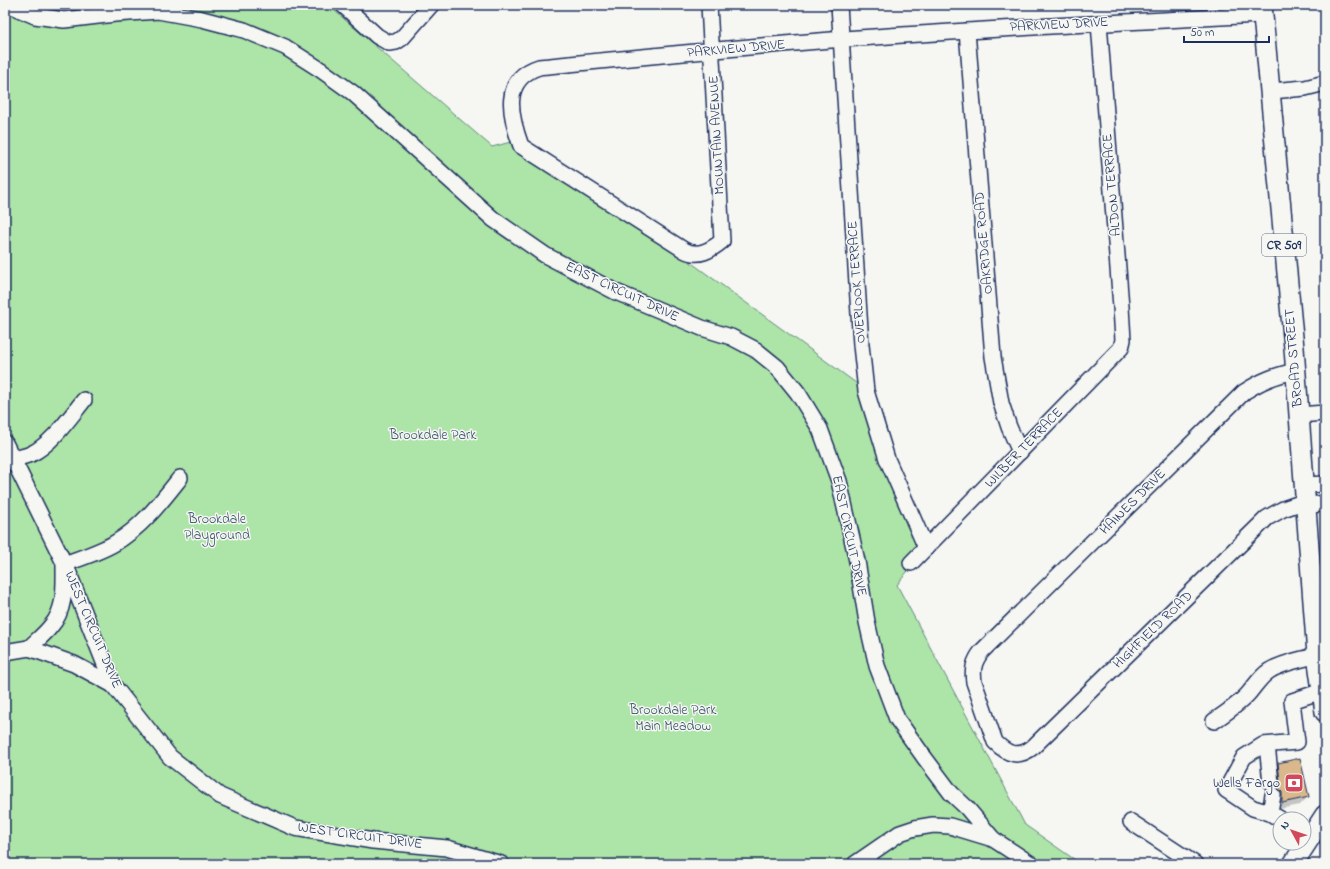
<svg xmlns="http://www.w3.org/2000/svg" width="1330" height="869" viewBox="0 0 1330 869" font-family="'Indie Flower',sans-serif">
  <rect width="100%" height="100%" fill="#f6f6f2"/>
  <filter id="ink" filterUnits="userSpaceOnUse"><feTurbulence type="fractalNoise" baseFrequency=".025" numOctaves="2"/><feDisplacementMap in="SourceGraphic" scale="8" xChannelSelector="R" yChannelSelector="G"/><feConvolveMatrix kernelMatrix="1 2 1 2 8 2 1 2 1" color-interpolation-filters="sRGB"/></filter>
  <g filter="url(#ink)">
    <polygon fill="#ade4a7" stroke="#648a82" points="5,5 328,5 492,147 522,139 871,394 920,555 897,585 1025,825 1081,864 5,864"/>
    <g fill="#0003">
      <polygon points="1278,764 1308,797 1300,805 1274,810 1271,772"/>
      <polygon points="1325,853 1325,864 1316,864 1320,859"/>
    </g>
    <polygon fill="#dab88c" stroke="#1b2f5e" points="1300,758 1309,797 1282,803 1282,792 1278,788 1280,782 1278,763"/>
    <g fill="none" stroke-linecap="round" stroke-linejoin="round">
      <defs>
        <g id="minor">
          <polyline points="9,5 35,16 64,20 115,14 158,11 202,19 244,30 285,47 321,70 353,93 493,219 545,255 616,292 702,328 731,337 756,350 777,367 798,393 820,429 839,481 857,561 867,622 877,666 897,719 924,757 951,793 967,808 993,839 1031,864"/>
          <polyline points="343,5 377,36 389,43 396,42 402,38 431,5"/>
          <path d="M709,5L722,241C711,250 698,258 684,250L521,146C510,116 501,79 539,67C641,57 742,47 844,39C983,29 1123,22 1262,15"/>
          <polyline points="839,5 861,345 866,391 887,459 926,548"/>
          <polyline points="967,31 993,357 1001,403 1009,427 1020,452"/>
          <polyline points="1271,91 1305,88 1325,83"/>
          <path d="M1295,371C1274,376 1263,380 1244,392L982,651C974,661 972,669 974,682L995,742C1007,754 1018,759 1033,747L1267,518L1283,509L1306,501"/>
          <polyline points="1299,415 1325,413"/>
          <polyline points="5,443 68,571 113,685 170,757 220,796 295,828 373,841 447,848 501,864"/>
          <path d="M13,459C19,458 25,456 31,454C52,444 70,417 84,400"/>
          <polyline points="1304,485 1325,484"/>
          <polyline points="1306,506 1325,503"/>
          <polyline points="911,563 1121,348 1123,340 1121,307 1099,23"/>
          <path d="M29,648C36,641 45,634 51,626C66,609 64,586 64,564C81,558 100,552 115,543C142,527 161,502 180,478"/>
          <polyline points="5,652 29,648 74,664 113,685"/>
          <path d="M1214,721C1226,713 1238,705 1248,694C1255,686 1260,677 1269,671C1283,662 1302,660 1317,655"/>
          <polyline points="1267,745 1271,783"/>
          <polyline points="1270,813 1273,795"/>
          <polyline points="1280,819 1270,813 1253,808 1226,790 1244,757 1263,745 1297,742 1292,701 1322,691"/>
          <polyline points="1131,822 1195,864"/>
          <polyline points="855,864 900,833 915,828 933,825 950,826 993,839"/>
        </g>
        <g id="major">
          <polyline points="1262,5 1294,348 1317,655 1325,712"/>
          <polyline points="1293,864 1325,815"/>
        </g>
      </defs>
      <use href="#minor" stroke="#1b2f5e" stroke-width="18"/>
      <use href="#major" stroke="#1b2f5e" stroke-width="22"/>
      <use href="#minor" stroke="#f6f6f2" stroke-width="15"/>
      <use href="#major" stroke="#f6f6f2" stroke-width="19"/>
    </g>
  </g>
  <defs>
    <symbol id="bank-square" viewBox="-11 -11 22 22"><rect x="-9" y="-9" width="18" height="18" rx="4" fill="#d1495b" stroke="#f6f6f2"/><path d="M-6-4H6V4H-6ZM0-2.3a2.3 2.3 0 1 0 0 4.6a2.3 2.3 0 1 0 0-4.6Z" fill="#fff"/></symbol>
  </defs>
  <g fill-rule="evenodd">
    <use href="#bank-square" x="1283" y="772" width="22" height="22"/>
  </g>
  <g text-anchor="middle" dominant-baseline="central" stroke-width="3" stroke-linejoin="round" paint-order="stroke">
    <rect fill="#f6f6f2" stroke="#5d6b8a" stroke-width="1" x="1262" y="234" width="44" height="22" rx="3"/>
    <g font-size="13" font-weight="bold" fill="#1b2f5e">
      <text x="1284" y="245">CR 509</text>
    </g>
    <g font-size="14" fill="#1b2f5e" stroke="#f6f6f2">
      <text transform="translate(1059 25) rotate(-3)">PARKVIEW DRIVE</text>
      <text transform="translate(736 49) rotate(-5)">PARKVIEW DRIVE</text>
      <text transform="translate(717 135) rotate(-93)">MOUNTAIN AVENUE</text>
      <text transform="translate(1112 185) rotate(-95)">ALDON TERRACE</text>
      <text transform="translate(984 243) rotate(-95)">OAKRIDGE ROAD</text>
      <text transform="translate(857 282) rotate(-94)">OVERLOOK TERRACE</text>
      <text transform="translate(622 292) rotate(25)">EAST CIRCUIT DRIVE</text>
      <text transform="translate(1294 358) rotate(-95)">BROAD STREET</text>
      <text transform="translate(1024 448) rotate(-46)">WILBER TERRACE</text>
      <text transform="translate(1133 502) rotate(-45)">HAINES DRIVE</text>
      <text transform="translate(849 536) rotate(78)">EAST CIRCUIT DRIVE</text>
      <text transform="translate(93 630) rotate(67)">WEST CIRCUIT DRIVE</text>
      <text transform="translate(1153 630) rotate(-44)">HIGHFIELD ROAD</text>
      <text transform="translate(360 836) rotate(8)">WEST CIRCUIT DRIVE</text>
    </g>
    <g font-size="14" fill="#38536d" stroke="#f6f6f2">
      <text x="433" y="435">Brookdale Park</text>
      <text x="217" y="519">Brookdale<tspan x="217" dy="16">Playground</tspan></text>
      <text x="673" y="710">Brookdale Park<tspan x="673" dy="16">Main Meadow</tspan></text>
    </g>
    <g font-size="14" fill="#1b2f5e" stroke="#f6f6f2" text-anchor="end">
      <text x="1280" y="783">Wells Fargo</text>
    </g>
  </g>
  <rect width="1330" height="869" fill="none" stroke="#f6f6f2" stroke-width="20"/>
  <rect x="10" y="10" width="1310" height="849" fill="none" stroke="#1b2f5e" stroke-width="1.5" filter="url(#ink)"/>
  <g transform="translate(1292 831) rotate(310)"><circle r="19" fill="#f6f6f2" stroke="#9ea6b7"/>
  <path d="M0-3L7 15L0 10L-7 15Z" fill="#d1495b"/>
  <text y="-6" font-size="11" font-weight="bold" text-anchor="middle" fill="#1b2f5e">N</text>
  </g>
  <path d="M1184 36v6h85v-6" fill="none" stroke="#1b2f5e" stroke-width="2"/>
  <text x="1190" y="36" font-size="12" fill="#1b2f5e" stroke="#f6f6f2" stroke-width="3" paint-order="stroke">50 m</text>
</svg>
